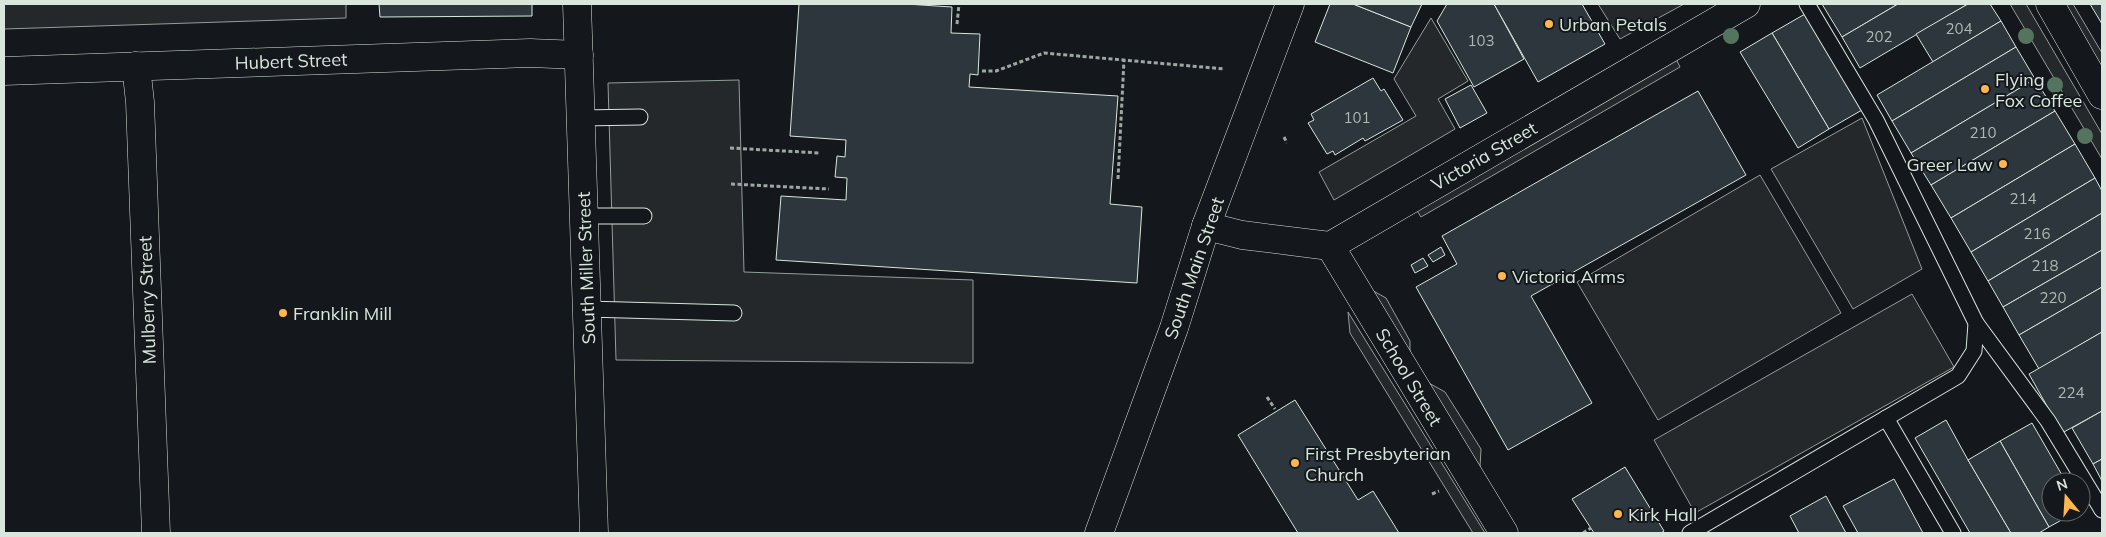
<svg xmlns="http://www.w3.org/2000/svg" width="2106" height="537" viewBox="0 0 2106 537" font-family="Mulish,sans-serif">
  <rect width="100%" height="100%" fill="#14181c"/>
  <g fill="#24282b" stroke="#939e99">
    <polygon points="4,4 346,4 346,18 4,29"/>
    <polygon points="1598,4 1684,4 1620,39"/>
    <polygon points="2010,4 2026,4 2102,134 2102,159"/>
    <polygon points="2063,4 2073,4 2102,53 2102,70"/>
    <polygon points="1431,18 1468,81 1438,99 1455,129 1334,200 1319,172 1416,116 1394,79"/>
    <polygon points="1676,59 1680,67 1421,217 1416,209"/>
    <polygon points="739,80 744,272 973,280 973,363 616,360 608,83"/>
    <polygon points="1862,118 1922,269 1853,309 1771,169"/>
    <polygon points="1760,175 1841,313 1658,420 1577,282"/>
    <polygon points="1368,288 1386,298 1410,341 1410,358"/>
    <polygon points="1912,294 1954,367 1695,513 1654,440"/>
    <polygon points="1348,312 1485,533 1473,533 1350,333"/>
    <polygon points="1427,382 1445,392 1481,449 1480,467"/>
  </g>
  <g fill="#2c363c" stroke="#d8e6dc">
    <polygon points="379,4 532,4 532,16 380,17"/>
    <polygon points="799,4 906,4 952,7 951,33 980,34 978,75 970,74 969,87 1118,96 1110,204 1142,207 1137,283 776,260 781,196 846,200 847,178 835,177 837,156 845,157 846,140 790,136"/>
    <polygon points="1330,4 1353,4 1411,27 1393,73 1315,42"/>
    <polygon points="1353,4 1422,4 1411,27"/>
    <polygon points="1447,4 1494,4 1524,59 1474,87 1437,21"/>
    <polygon points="1494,4 1582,4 1605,44 1538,82"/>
    <polygon points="1822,4 1898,4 1842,37"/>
    <polygon points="1898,4 1968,4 1860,68 1842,37"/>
    <polygon points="1968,4 1990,4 2001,21 1933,62 1916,34"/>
    <polygon points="2090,4 2102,4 2102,24"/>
    <polygon points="1805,14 1862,110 1829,129 1772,33"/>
    <polygon points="2001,21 2016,47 1892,121 1877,95"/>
    <polygon points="1772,33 1829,129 1798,148 1740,52"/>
    <polygon points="2016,47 2035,79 1911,153 1892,121"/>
    <polygon points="1373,78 1381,91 1384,89 1403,120 1365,141 1363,138 1335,155 1333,151 1327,154 1308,123 1314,120 1311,114"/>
    <polygon points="2035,79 2055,111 1931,185 1911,153"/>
    <polygon points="1471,85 1487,113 1460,128 1445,99"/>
    <polygon points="1698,91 1746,175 1531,296 1592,403 1508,450 1416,287 1457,264 1442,236"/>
    <polygon points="2055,111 2075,144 1951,218 1931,185"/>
    <polygon points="2075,144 2095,178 1971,252 1951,218"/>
    <polygon points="2095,178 2102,191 2102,213 1988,281 1971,252"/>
    <polygon points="2102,213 2102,250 2003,307 1988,281"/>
    <polygon points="1441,247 1445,255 1433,262 1428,255"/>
    <polygon points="2102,250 2102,287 2019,335 2003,307"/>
    <polygon points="1423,258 1428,266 1415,273 1411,265"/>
    <polygon points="2102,287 2102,332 2039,369 2019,335"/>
    <polygon points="2102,332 2102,411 2062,433 2029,374"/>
    <polygon points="1295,400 1358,500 1373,491 1399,533 1298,533 1238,435"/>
    <polygon points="2102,411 2102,459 2093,464 2072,428"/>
    <polygon points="1946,420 1968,460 2011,533 1970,533 1915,438"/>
    <polygon points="2032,423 2066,482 2051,482 2051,512 2076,512 2049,527 2000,441"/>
    <polygon points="2000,441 2049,527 2039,533 2011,533 1968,460"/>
    <polygon points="2102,459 2102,481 2093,464"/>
    <polygon points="1625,467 1664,531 1661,533 1594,533 1572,499"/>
    <polygon points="1894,479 1923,533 1858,533 1843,506"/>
    <polygon points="1826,496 1846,533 1799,533 1790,516"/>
  </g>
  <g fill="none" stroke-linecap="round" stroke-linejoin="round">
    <defs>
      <g id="lane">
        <polyline points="581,118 640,117"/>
        <polyline points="584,216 644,216"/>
        <polyline points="587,309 734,313"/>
        <polyline points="1976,323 2048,421 2102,510"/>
        <polyline points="1886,418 1953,533"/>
        <polyline points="1690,533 1958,376 1974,351 1976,323 1876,120 1807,4"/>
      </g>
      <g id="street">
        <polyline points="577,4 594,533"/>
        <polyline points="2050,4 2102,95"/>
        <polyline points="136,66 140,102 156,533"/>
        <polyline points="4,71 530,53 579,55"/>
        <polyline points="1206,226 1242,235 1330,246 1746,4"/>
        <polyline points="1330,246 1504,533"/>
      </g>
      <polyline id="secondary" points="1099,533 1174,328 1206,226 1290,4"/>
    </defs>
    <use href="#lane" stroke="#d8e6dc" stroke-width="17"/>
    <use href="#street" stroke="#d8e6dc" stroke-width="29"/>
    <use href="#secondary" stroke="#d8e6dc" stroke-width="29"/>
    <g stroke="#9da8a2" stroke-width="3" stroke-dasharray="4 2.5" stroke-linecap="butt">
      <polyline points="957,24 959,4"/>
      <polyline points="982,71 996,71 1044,53 1225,69"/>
      <polyline points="1284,137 1287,143"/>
      <polyline points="730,148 820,153"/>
      <polyline points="1118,179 1124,60"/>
      <polyline points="731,184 829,189"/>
      <polyline points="1267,397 1275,409"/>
      <polyline points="1409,455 1415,451"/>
      <polyline points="1432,494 1439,491"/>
      <polyline points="1583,533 1591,528"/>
    </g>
    <use href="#lane" stroke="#14181c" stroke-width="15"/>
    <use href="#street" stroke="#14181c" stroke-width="28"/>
    <use href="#secondary" stroke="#14181c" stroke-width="28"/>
  </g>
  <g fill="#55745f">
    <circle cx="1731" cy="36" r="8"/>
    <circle cx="2026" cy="36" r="8"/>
    <circle cx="2055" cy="85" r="8"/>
    <circle cx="2085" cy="136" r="8"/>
  </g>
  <g fill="#ffb74d" stroke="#14181c" stroke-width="2">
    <circle cx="1549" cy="24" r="5"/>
    <circle cx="1985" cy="89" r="5"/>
    <circle cx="2003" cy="164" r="5"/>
    <circle cx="1502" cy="276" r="5"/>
    <circle cx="283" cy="313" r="5"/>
    <circle cx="1295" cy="463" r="5"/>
    <circle cx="1618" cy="514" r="5"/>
  </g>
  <g text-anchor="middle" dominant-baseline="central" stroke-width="4" stroke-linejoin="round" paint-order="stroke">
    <g font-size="15" fill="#adbab4">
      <text x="1959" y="28">204</text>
      <text x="1879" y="36">202</text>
      <text x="1481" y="40">103</text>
      <text x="1357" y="117">101</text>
      <text x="1983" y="132">210</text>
      <text x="2023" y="198">214</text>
      <text x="2037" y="233">216</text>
      <text x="2045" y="265">218</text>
      <text x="2053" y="297">220</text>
      <text x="2071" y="392">224</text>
    </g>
    <g font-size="18" fill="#d8e6dc" stroke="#14181c" text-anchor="start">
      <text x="1559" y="24">Urban Petals</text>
      <text x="1995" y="79">Flying<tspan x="1995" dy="21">Fox Coffee</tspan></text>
      <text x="1993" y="164" text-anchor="end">Greer Law</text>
      <text x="1512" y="276">Victoria Arms</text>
      <text x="293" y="313">Franklin Mill</text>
      <text x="1305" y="453">First Presbyterian<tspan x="1305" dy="21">Church</tspan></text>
      <text x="1628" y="514">Kirk Hall</text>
    </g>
    <g font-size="18" fill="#d8e6dc" stroke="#14181c">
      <text transform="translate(291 61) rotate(-2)">Hubert Street</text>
      <text transform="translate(1484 156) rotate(-30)">Victoria Street</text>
      <text transform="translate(586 268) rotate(-92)">South Miller Street</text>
      <text transform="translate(1194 268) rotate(-71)">South Main Street</text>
      <text transform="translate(147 300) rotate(-92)">Mulberry Street</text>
      <text transform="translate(1409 377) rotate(59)">School Street</text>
    </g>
  </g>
  <rect width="2106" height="537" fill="none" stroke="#d8e6dc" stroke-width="10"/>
  <g transform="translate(2066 497) rotate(342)"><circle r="24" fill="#14181c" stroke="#626a69"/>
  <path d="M0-4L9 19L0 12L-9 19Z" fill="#ffb74d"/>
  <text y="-8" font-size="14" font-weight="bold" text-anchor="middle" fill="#d8e6dc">N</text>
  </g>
</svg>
